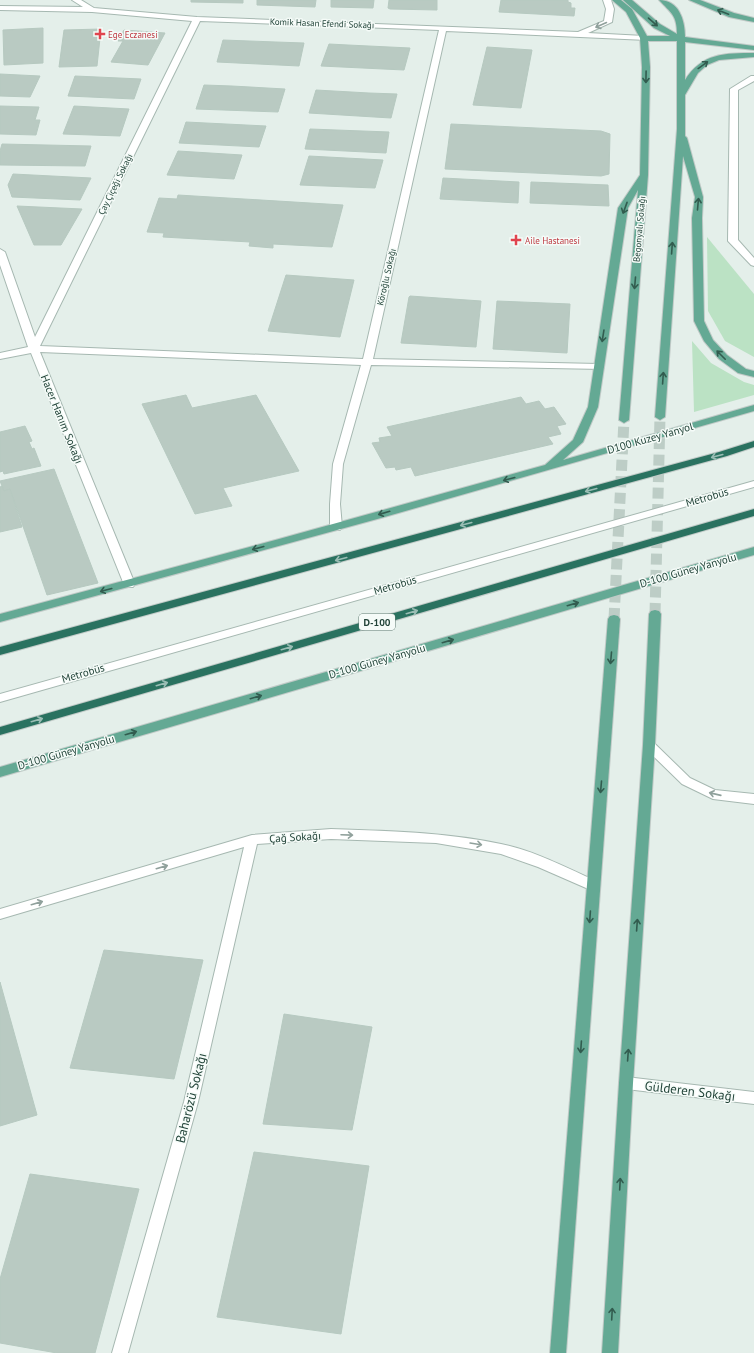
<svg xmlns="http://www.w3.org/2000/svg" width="754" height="1353" viewBox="0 0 754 1353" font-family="'PT Sans',sans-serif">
  <rect width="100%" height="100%" fill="#e4efea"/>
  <g fill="#bbe2c4">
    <polygon points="707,237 754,294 754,357 725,341 708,311"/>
    <polygon points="692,341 711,363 744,382 754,385 754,395 694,412"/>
  </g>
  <g fill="#b9cac2" stroke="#b6c9c0">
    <polygon points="191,0 243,0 243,3 191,2"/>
    <polygon points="257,0 316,0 315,7 257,5"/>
    <polygon points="331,0 374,0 373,8 331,7"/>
    <polygon points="389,0 437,0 437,10 390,9 388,8"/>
    <polygon points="501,0 568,0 568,2 571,3 571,8 575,8 574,16 499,12"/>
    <polygon points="43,28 43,63 4,65 3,30"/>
    <polygon points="101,29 97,66 59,67 64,30"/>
    <polygon points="124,30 165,33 148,65 111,62 123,41 118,41"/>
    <polygon points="223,40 276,42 304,43 299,66 217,62"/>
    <polygon points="329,44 348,45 410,48 404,70 321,66"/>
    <polygon points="487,47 532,50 521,108 473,105"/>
    <polygon points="0,74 40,76 30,97 0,96"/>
    <polygon points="75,76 141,79 134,99 68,96"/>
    <polygon points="204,85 232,86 285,89 278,112 196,109"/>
    <polygon points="316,90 369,93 397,94 391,118 309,113"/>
    <polygon points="0,106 39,107 35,120 40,120 36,135 0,134"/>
    <polygon points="74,106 129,109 120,136 63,134"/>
    <polygon points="186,122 266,126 259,147 179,143"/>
    <polygon points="451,124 601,131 610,134 609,174 601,176 445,169"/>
    <polygon points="310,129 389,132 386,153 305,149"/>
    <polygon points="2,144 91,146 85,166 0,165 0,151"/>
    <polygon points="178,151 242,155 234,179 167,175"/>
    <polygon points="309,156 383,160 375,188 300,185"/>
    <polygon points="13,174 91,178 80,200 12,197 8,185"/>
    <polygon points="443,178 519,182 518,203 440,199"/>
    <polygon points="531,182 608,185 609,206 530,203"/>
    <polygon points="178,195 343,205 332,247 273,244 273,248 249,246 250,242 163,237 164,233 147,232 159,198 177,199"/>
    <polygon points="17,206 82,209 61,245 34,245"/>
    <polygon points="286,275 354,280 340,337 268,331"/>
    <polygon points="410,296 481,301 476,347 401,343 409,297"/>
    <polygon points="497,301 570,304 567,353 493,349"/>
    <polygon points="186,395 192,408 256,395 299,471 223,488 232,506 195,514 142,404"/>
    <polygon points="521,397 526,404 539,401 545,409 554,407 566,424 557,426 561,434 548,437 553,444 415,476 411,467 396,470 395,467 386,468 372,443 380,442 379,438 392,436 387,427"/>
    <polygon points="25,426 32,441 29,442 32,449 34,448 41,466 4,474 3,471 0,472 0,432"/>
    <polygon points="54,469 98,583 47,595 10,489 4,491 0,481"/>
    <polygon points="2,486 4,491 10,489 22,527 0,532 0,487"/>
    <polygon points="104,950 203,960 174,1079 70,1068"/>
    <polygon points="0,982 37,1115 0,1126"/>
    <polygon points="284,1014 372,1027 352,1130 263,1124"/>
    <polygon points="254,1152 369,1166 341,1334 217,1317"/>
    <polygon points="30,1174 139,1189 95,1353 57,1353 0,1343 0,1279"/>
  </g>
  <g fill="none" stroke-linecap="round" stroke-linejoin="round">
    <g stroke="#bdcdc6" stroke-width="11" stroke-dasharray="11 5.5" stroke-linecap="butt">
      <polyline points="655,614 660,417"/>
      <polyline points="614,619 624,420"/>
    </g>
    <defs>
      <g id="minor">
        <path d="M72,0H81L94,8L197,17L578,32L604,21L606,9L603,0H611L614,9L612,22L588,33L644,36L648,38L647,40L446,31L373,359L599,364L604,367L603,369L371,365L343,464L340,504L342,527L340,530H332L330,527V504L333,464L361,365L40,352L135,584L133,587H125L31,353L0,359V353L28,347L0,265V249L5,252L35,337L192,21L92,12L0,10V6L83,7ZM200,21L439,30L363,359L40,346Z"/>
        <polygon points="751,76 754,76 754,81 738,90 738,240 754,258 754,266 751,265 728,241 730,89"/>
        <polygon points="754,481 754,487 0,702 0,694"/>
        <polygon points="649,741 653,742 690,778 715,790 754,794 754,804 713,799 682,784 645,748 643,745 645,742"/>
        <path d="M331,829C388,831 445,832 501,844C535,851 567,868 598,882L600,886L598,890L593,891L538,867L501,854L436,843L331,839L257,844L198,1102L128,1353H112L184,1102L244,847L0,919V909L252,835Z"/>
        <polygon points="626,1077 754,1092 754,1104 626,1089 621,1087 619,1083 621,1079"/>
      </g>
      <g id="major">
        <path d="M612,0H621L632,9L647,36H670L654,28L623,0H632L660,24L677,34C677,15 671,13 659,0C679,0 685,20 685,37L754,46V50L685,42V80C702,53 725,53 754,53V57L719,60L707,65L698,73L685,95V136L687,138L703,197L702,218L704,321L713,340L727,355L746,369L754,371V377L738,373L719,359L704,341L694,321L692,218L695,197L683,156L665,417L660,420L655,417L677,129V41H648L650,67L648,175L629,420L624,423L619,420L638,190L628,208L598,407L583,442L563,460L754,405V411L381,518L0,622V614L279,539L545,465L573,440L588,407L618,208L640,175L642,67L640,38L626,12Z"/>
        <polygon points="689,0 700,0 734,13 754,18 754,22 729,17"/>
        <polygon points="754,547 754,555 0,777 0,767"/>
        <polygon points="655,610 659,611 661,614 655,745 633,1083 618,1353 602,1353 619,1083 643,745 649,614 651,611"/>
        <polygon points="614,615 618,616 620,619 566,1353 550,1353 608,619 610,616"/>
      </g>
      <g id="highway">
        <polygon points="754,441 754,447 727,456 0,655 0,647 719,452"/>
        <polygon points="754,509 754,516 0,735 0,727"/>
      </g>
    </defs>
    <use href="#minor" stroke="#a6b8b1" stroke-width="2"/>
    <use href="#major" stroke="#c1cac7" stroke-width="2"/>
    <use href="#highway" stroke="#c1cac7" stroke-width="2"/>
    <use href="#minor" fill="#fff" fill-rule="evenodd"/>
    <use href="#major" fill="#64a994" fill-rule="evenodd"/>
    <use href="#highway" fill="#2a7260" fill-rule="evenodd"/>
  </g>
  <defs><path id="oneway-shaft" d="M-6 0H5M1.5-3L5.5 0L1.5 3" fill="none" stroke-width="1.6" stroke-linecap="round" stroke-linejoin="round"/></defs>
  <g stroke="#325c4f">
    <use href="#oneway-shaft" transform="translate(723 12) rotate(-159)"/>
    <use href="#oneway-shaft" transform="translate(653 22) rotate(41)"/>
    <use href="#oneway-shaft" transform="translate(703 65) rotate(-36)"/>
    <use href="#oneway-shaft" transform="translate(646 77) rotate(91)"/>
    <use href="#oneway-shaft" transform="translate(698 204) rotate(-85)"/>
    <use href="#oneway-shaft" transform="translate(625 208) rotate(110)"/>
    <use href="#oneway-shaft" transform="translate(672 248) rotate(-86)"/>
    <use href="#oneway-shaft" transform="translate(635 283) rotate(95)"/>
    <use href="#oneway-shaft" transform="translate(603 336) rotate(99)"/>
    <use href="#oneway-shaft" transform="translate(721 355) rotate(-135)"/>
    <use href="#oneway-shaft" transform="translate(663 378) rotate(-86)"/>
    <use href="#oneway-shaft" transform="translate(509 479) rotate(165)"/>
    <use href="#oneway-shaft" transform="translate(384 513) rotate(164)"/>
    <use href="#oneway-shaft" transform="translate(258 548) rotate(165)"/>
    <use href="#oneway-shaft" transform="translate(106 590) rotate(165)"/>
    <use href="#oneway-shaft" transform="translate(573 604) rotate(-16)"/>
    <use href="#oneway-shaft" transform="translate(448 641) rotate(-16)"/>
    <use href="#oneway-shaft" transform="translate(611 658) rotate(95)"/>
    <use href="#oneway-shaft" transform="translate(256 697) rotate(-16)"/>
    <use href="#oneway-shaft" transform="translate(131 733) rotate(-16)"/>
    <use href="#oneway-shaft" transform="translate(601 787) rotate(95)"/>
    <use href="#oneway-shaft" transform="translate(590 917) rotate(94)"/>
    <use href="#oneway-shaft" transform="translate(637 925) rotate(-86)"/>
    <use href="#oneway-shaft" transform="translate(581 1047) rotate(94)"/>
    <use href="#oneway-shaft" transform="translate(628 1055) rotate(-86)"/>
    <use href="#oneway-shaft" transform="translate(620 1184) rotate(-87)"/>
    <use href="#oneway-shaft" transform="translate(612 1314) rotate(-87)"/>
  </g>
  <g stroke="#90a19c">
    <use href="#oneway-shaft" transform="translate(601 25) rotate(156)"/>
    <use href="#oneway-shaft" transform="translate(715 794) rotate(-167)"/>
    <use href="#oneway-shaft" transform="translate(347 835) rotate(2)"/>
    <use href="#oneway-shaft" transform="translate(476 844) rotate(9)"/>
    <use href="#oneway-shaft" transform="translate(162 867) rotate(-16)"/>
    <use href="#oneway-shaft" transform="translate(37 903) rotate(-16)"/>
  </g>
  <g stroke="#9abdb4">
    <use href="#oneway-shaft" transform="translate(717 456) rotate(165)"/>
    <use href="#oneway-shaft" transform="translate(591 490) rotate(165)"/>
    <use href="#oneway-shaft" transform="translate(466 524) rotate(165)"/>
    <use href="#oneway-shaft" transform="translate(341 559) rotate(165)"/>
    <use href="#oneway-shaft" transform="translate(412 612) rotate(-16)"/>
    <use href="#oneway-shaft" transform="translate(287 648) rotate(-16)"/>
    <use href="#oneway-shaft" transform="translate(162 684) rotate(-16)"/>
    <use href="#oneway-shaft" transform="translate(37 720) rotate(-16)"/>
  </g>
  <g fill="#e0444e" stroke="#f5fbf8" stroke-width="1.5">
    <path d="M98 28h4v4h4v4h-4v4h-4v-4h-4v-4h4z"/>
    <path d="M514 234h4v4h4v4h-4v4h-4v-4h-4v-4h4z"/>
  </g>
  <g text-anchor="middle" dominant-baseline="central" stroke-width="3" stroke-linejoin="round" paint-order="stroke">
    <g font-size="9" fill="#214338" stroke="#f5fbf8">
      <text transform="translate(322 23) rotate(2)">Komik Hasan Efendi Sokağı</text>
      <text transform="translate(115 184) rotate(-64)">Çay Çiçeği Sokağı</text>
      <text transform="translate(639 229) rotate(-85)">Begonyalı Sokağı</text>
      <text transform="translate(386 277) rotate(-77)">Köroğlu Sokağı</text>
    </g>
    <g font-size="9" fill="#be3a42" stroke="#f5fbf8" text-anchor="start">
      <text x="108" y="34">Ege Eczanesi</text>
      <text x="525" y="240">Aile Hastanesi</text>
    </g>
    <rect fill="#f5fbf8" stroke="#617a72" stroke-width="1" x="359" y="614" width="36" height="16" rx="3"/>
    <g font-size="10" font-weight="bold" fill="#214338">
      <text x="377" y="622">D-100</text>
    </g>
    <g font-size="11" fill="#214338" stroke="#f5fbf8">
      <text transform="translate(62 419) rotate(68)">Hacer Hanım Sokağı</text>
      <text transform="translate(650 438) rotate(-16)">D100 Kuzey Yanyol</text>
      <text transform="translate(707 497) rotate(-16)">Metrobüs</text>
      <text transform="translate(688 570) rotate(-16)">D-100 Güney Yanyolu</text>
      <text transform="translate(395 585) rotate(-16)">Metrobüs</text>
      <text transform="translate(377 661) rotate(-16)">D-100 Güney Yanyolu</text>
      <text transform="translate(83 673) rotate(-16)">Metrobüs</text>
      <text transform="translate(66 752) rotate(-16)">D-100 Güney Yanyolu</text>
      <text transform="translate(295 837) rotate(-4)">Çağ Sokağı</text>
    </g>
    <g font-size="13" fill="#214338" stroke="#f5fbf8">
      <text transform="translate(690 1091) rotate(7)">Gülderen Sokağı</text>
      <text transform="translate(191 1098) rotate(-76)">Baharözü Sokağı</text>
    </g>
  </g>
</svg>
